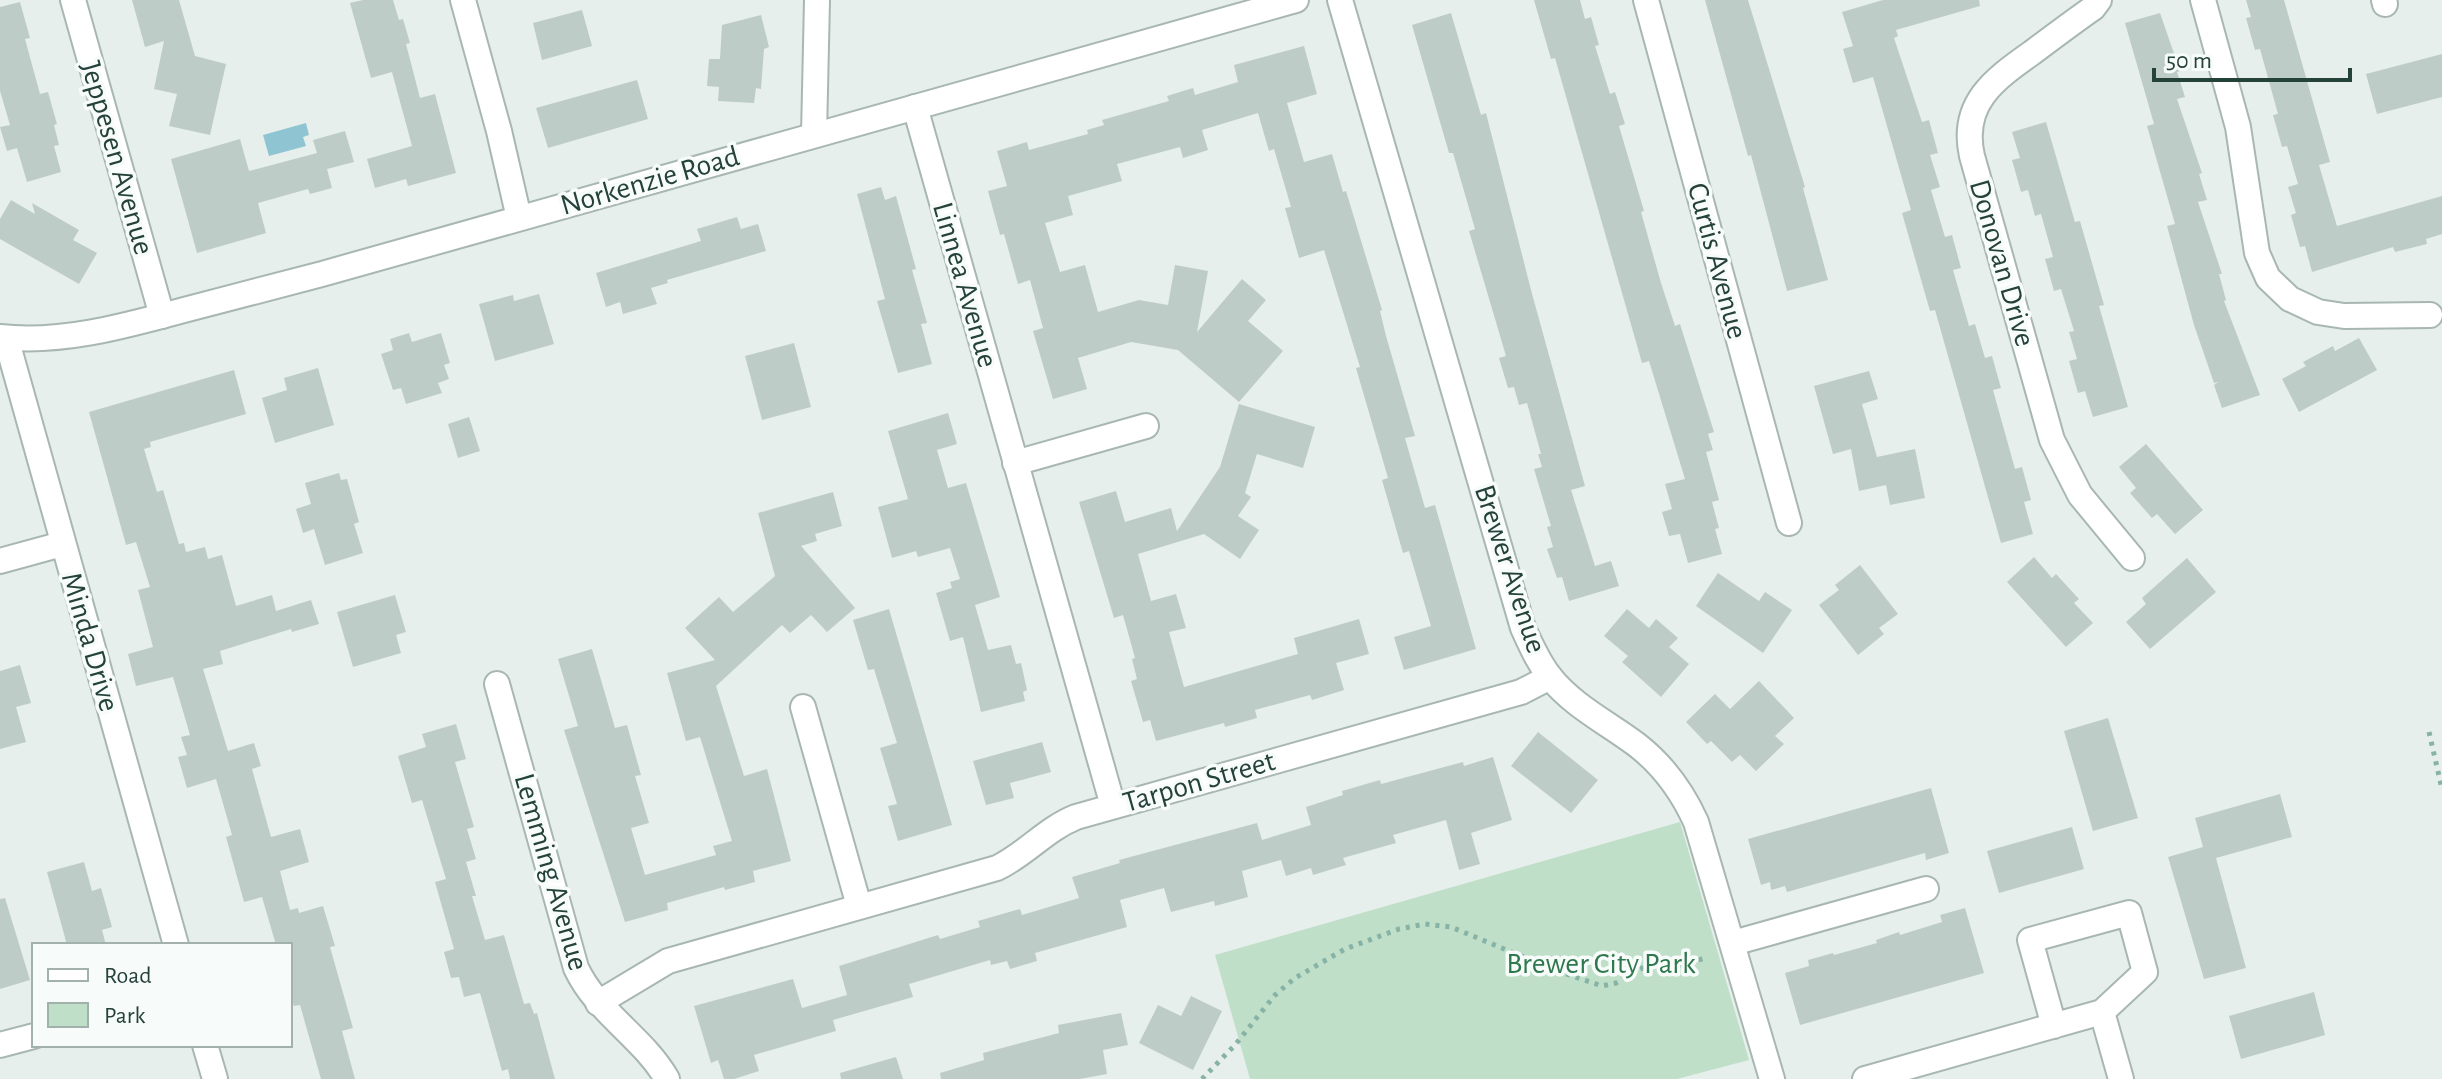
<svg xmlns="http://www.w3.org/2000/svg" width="2442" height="1079" viewBox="0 0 2442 1079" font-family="'Alegreya Sans',sans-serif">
  <rect width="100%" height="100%" fill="#e6efeb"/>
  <polygon fill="#bfdfc9" points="1680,822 1749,1060 1677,1079 1250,1079 1215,955"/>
  <polygon fill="#8fc5d2" points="306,123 309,135 303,137 306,146 269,156 263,135"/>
  <g fill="#beccc7">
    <polygon points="132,0 179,0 195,56 226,64 210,135 169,126 177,94 154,89 164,41 145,47"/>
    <polygon points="363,0 393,0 399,20 403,19 410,43 406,44 420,98 435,94 456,173 408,186 406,179 375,188 367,159 412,146 392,72 371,78 350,3"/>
    <polygon points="1534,0 1580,0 1585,19 1591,17 1599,45 1595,46 1610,94 1615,92 1625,124 1619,126 1644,211 1641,212 1661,283 1675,326 1680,324 1714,432 1708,434 1713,450 1706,452 1719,500 1712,502 1719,528 1715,529 1722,554 1688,563 1680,534 1669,536 1662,512 1672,509 1665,484 1685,479 1649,361 1642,363 1555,58 1551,59"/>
    <polygon points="1705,0 1748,0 1805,187 1803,188 1828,280 1787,291 1751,155 1748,156"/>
    <polygon points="1883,0 1979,0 1980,6 1896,30 1898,36 1894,38 1922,122 1929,120 1938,153 1930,155 1940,187 1931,190 1945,237 1952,235 1961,268 1953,270 1969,326 1975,324 1985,358 1992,356 2001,388 1993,390 2015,469 2022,467 2031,500 2024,502 2033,534 2001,543 1935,310 1930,311 1902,213 1911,210 1873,77 1853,83 1843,49 1853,46 1842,12"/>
    <polygon points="2246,0 2284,0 2330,162 2319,165 2337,226 2442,196 2442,234 2426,239 2427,244 2395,252 2393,247 2312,272 2305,246 2300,247 2291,215 2296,213 2288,187 2298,184 2287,146 2282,147 2273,115 2278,114 2260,49 2255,50 2246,18 2251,17"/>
    <polygon points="20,2 30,38 25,39 40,94 48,92 57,124 54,125 59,145 54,146 61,172 27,182 17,148 7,151 0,127 10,125 0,91 0,7"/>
    <polygon points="582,10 592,46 542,60 533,23"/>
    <polygon points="1451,13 1481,115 1486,113 1531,290 1585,486 1571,490 1595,566 1611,561 1619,586 1569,601 1562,577 1557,578 1547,549 1553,547 1547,527 1551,526 1534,469 1542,467 1538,454 1541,454 1527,403 1519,405 1514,387 1508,388 1499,358 1506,356 1469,231 1475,229 1453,153 1449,153 1412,25"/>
    <polygon points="2160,13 2180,71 2177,72 2185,97 2177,99 2202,173 2199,174 2207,200 2198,202 2222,274 2219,274 2226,300 2224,301 2260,395 2222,408 2214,385 2218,382 2214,383 2194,325 2167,226 2175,224 2147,126 2154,124 2125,23"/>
    <polygon points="761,15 769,47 764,49 761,89 756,88 754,103 718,101 719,87 707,86 709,59 720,59 722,25"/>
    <polygon points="1304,46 1317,94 1287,103 1304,162 1332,154 1343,192 1346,191 1382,310 1380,311 1386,336 1415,436 1405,438 1425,508 1435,505 1476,649 1404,670 1394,637 1431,626 1409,551 1403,553 1382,480 1388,478 1356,368 1360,367 1324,250 1299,258 1285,208 1291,207 1274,149 1269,151 1258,113 1202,130 1208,150 1183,158 1180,147 1117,164 1122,181 1068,196 1073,215 1045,223 1060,272 1085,265 1098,312 1139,300 1168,305 1175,265 1208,271 1197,332 1242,279 1266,300 1248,321 1283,351 1239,402 1178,350 1131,342 1078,358 1087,389 1053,399 1033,331 1043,328 1030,280 1018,284 1004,234 1000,235 988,191 1007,186 997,151 1027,142 1029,150 1088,134 1087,130 1104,125 1102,120 1169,101 1167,96 1193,88 1195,95 1238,82 1234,65"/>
    <polygon points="2442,54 2442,97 2377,114 2366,74"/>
    <polygon points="637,80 648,119 548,148 536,108"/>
    <polygon points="2046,122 2075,222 2080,221 2104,305 2099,306 2128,407 2093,417 2085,391 2078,393 2069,361 2077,359 2069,332 2074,331 2061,289 2054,291 2045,259 2053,257 2041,214 2035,216 2028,190 2021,192 2012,160 2020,158 2012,132"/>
    <polygon points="345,131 354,162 327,169 332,188 310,194 308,189 258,203 266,233 197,253 171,159 240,139 249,171 317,153 313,140"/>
    <polygon points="881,187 885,200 896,196 916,269 912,270 927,323 921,324 932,364 898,373 877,301 885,299 857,194"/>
    <polygon points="11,200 35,214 32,203 79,230 73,240 97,253 79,284 0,239 0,219"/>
    <polygon points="737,217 741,229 758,224 766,251 667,280 668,283 651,288 657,304 623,314 620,302 606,307 596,273 701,241 697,229"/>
    <polygon points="539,294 554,344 495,361 479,304 513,295 514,301"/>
    <polygon points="409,333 412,342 441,333 450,363 444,365 449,379 438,383 442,393 406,404 401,388 393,390 381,354 393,350 390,339"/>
    <polygon points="2359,338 2377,370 2299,412 2282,379 2306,366 2303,362 2333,346 2335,351"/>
    <polygon points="794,343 811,407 762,420 745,356"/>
    <polygon points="318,368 334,425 275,443 262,398 287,390 284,378"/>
    <polygon points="234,370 246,414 150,442 151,447 144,449 157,492 163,490 179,544 184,543 186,552 205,547 208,559 222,555 236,606 272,595 276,611 311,600 319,624 292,632 291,629 220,651 223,664 203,669 228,751 254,743 261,766 252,769 271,837 300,829 309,862 280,871 290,910 298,908 299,913 323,906 335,946 330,947 353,1028 342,1031 355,1079 321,1079 300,1005 294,1006 290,994 290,945 276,945 262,897 244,902 226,837 232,835 216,779 187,788 178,757 187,755 181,737 190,735 173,677 136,686 128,654 153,647 138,590 150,587 136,542 126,545 89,412"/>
    <polygon points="1869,371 1878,399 1862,404 1877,457 1915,449 1925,498 1890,505 1886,485 1859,491 1851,449 1833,454 1814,386"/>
    <polygon points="1239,404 1315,427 1303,468 1257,454 1245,493 1251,497 1238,516 1259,530 1240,559 1204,534 1138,554 1151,601 1176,594 1186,628 1169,632 1184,687 1298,654 1294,638 1359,619 1369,654 1336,663 1344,690 1312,700 1310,695 1255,710 1257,718 1225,727 1224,723 1156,741 1150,720 1143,722 1131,681 1137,679 1132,659 1135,658 1123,615 1114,618 1079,502 1116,491 1125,522 1171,508 1177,531 1220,467"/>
    <polygon points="948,413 957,444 937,450 948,488 966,483 1000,597 975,605 988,650 1011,645 1016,664 1021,663 1027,690 1023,692 1025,701 981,712 963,637 950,641 936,593 952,588 950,582 960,579 950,548 918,557 916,551 892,558 878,507 908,499 888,431"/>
    <polygon points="469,417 480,451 458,458 448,424"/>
    <polygon points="2146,444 2203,510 2175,534 2157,514 2152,518 2130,493 2136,488 2119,467"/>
    <polygon points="339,473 341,480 347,479 359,522 354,524 363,553 325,565 314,529 303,533 296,509 311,504 305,483"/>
    <polygon points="833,492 842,526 815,534 817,541 801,546 855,608 827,632 811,615 790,633 782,625 716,686 744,776 767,769 791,861 753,871 755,882 725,890 724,887 667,903 668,910 625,922 564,730 578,726 558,659 592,649 615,728 627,725 641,775 635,776 649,823 631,828 645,875 716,855 713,846 732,841 700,737 686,741 667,673 715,660 685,628 719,597 733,612 775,576 758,513"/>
    <polygon points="2034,557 2052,578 2056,574 2079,599 2074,603 2093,623 2066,647 2007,582"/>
    <polygon points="2187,558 2216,592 2150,649 2126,622 2146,604 2142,598"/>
    <polygon points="1860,565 1898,614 1879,628 1884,634 1858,655 1819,605 1839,590 1835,585"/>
    <polygon points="1718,573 1759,601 1765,592 1792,610 1763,653 1696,606"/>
    <polygon points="395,595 406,632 396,635 401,653 353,667 337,612"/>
    <polygon points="889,609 952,825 898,841 888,806 897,804 880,748 897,743 874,669 868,670 853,620"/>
    <polygon points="1627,609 1649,628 1656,619 1678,638 1669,647 1689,664 1661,697 1622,662 1628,656 1604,636"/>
    <polygon points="20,665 31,703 16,707 26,742 0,749 0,671"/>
    <polygon points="1759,681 1794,718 1775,736 1784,744 1756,771 1740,755 1732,762 1711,741 1707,744 1686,722 1715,694 1730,709"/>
    <polygon points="2108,718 2138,818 2093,831 2064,731"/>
    <polygon points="456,724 466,759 455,762 474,827 467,829 476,859 466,862 476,896 472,896 485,940 504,935 524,1004 530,1003 534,1014 537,1013 555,1079 510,1079 508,1069 502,1071 480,993 464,997 459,977 451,978 444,952 454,949 435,882 446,879 422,800 412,803 398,756 426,747 422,734"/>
    <polygon points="1538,732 1598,780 1571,813 1511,766"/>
    <polygon points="1042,742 1051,772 1010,783 1014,798 986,805 973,761"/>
    <polygon points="1493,757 1512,820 1471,833 1480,864 1459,870 1446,820 1393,835 1396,843 1343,858 1346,865 1313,875 1311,868 1286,876 1281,860 1242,871 1248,897 1215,906 1214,901 1171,912 1164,888 1120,900 1127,927 1035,953 1037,961 1010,969 1007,961 991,965 990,960 909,984 913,997 833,1020 836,1031 754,1055 759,1071 734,1079 724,1079 718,1060 711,1063 694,1006 793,979 802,1008 847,995 839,966 938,935 940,939 980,927 978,921 1020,909 1022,915 1079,898 1072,877 1120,863 1119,860 1257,823 1262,840 1311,825 1306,807 1343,795 1342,791 1380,780 1381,784 1463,762 1464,766"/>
    <polygon points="1931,788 1949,853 1926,860 1925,853 1787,892 1785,886 1771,890 1770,882 1761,885 1748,839"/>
    <polygon points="2280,794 2292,837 2216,858 2246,968 2204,979 2168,857 2203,847 2195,818"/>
    <polygon points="2072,827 2084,869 1999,893 1987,851"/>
    <polygon points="84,862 92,891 101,888 112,927 102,930 106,945 67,945 47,872"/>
    <polygon points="5,898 30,980 0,989 0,899"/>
    <polygon points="1965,908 1984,973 1800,1025 1785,973 1809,966 1808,960 1833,953 1834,955 1877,943 1876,940 1899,932 1900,935 1942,922 1940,915"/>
    <polygon points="2314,992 2325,1035 2241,1059 2229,1016"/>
    <polygon points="1191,996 1222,1011 1193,1070 1139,1043 1158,1005 1181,1016"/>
    <polygon points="1121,1013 1128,1045 1103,1050 1107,1074 1080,1079 941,1079 940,1073 984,1060 983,1053 1059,1033 1058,1025"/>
    <polygon points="896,1057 903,1079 841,1079 840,1073"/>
  </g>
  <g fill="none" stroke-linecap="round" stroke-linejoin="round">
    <defs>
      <g id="minor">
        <polyline points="73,0 162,316"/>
        <polyline points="463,0 499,131 519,218"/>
        <path d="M1340,0L1523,628C1531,645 1538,662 1550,677C1573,706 1608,723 1637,745C1664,766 1682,791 1696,822L1772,1079"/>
        <polyline points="1646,0 1789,523"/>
        <path d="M2099,0L2093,8C2073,22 2053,37 2033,52C1995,79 1960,103 1972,156L2052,440L2080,495L2132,558"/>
        <polyline points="2203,0 2238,127 2257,253 2268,278 2290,299 2318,312 2344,316 2430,315"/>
        <polyline points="2384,0 2385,4"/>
        <polyline points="915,107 1113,806"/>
        <polyline points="814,135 817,0"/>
        <path d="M0,337C61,344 125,326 184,310C230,298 276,286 322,274L1296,0"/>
        <polyline points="6,338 176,945"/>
        <polyline points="1015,463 1146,426"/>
        <polyline points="0,561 62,544"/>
        <path d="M497,684L576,968C597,1013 643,1037 667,1079"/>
        <polyline points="803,707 859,906"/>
        <polyline points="1733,943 1926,889"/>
        <path d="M598,1003L668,961L997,868C1026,854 1046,829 1076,817L1521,692L1550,677"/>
        <polyline points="2102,1012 2121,1079"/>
        <polyline points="0,1045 34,1036"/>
        <polyline points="205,1045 215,1079"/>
        <polyline points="1865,1079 2102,1012 2145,972 2129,913 2030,940 2054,1026"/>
      </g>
    </defs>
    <use href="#minor" stroke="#a8b7b2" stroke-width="28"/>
    <g stroke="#87b2a6" stroke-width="5" stroke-dasharray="4 6" stroke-linecap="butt">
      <polyline points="2429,732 2442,789"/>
      <polyline points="1202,1079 1235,1045 1275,995 1295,978 1345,949 1399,929 1425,924 1451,927 1555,970 1602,986 1616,983 1646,966 1682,965 1705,958"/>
    </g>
    <use href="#minor" stroke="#fff" stroke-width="24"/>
  </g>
  <g text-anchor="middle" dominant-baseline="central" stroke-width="7" stroke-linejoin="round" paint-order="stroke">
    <g font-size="30" fill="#24413a" stroke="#f7fbf9">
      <text transform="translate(117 158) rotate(74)">Jeppesen Avenue</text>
      <text transform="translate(650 181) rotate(-16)">Norkenzie Road</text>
      <text transform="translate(1717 261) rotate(75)">Curtis Avenue</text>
      <text transform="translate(2002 263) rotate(74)">Donovan Drive</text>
      <text transform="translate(965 285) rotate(74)">Linnea Avenue</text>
      <text transform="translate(1510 569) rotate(72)">Brewer Avenue</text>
      <text transform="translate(90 642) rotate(74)">Minda Drive</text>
      <text transform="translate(1199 782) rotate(-16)">Tarpon Street</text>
      <text transform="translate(551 872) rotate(74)">Lemming Avenue</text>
    </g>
    <g font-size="30" fill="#2f784e" stroke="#f7fbf9">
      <text x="1601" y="964">Brewer City Park</text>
    </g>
  </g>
  <rect x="32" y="943" width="260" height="104" fill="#f7fbf9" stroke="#a3b1ad" stroke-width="2"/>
  <rect x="48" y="969" width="40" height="12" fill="#ffffff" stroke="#a3b1ad" stroke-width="2"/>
  <text x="104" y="983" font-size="24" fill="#24413a">Road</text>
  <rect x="48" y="1003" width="40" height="24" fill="#bfdfc9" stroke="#a3b1ad" stroke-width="2"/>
  <text x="104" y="1023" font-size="24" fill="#24413a">Park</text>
  <path d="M2154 68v12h196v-12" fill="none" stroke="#24413a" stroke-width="4"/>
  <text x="2166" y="68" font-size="24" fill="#24413a" stroke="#f7fbf9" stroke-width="6" paint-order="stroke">50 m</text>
</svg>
